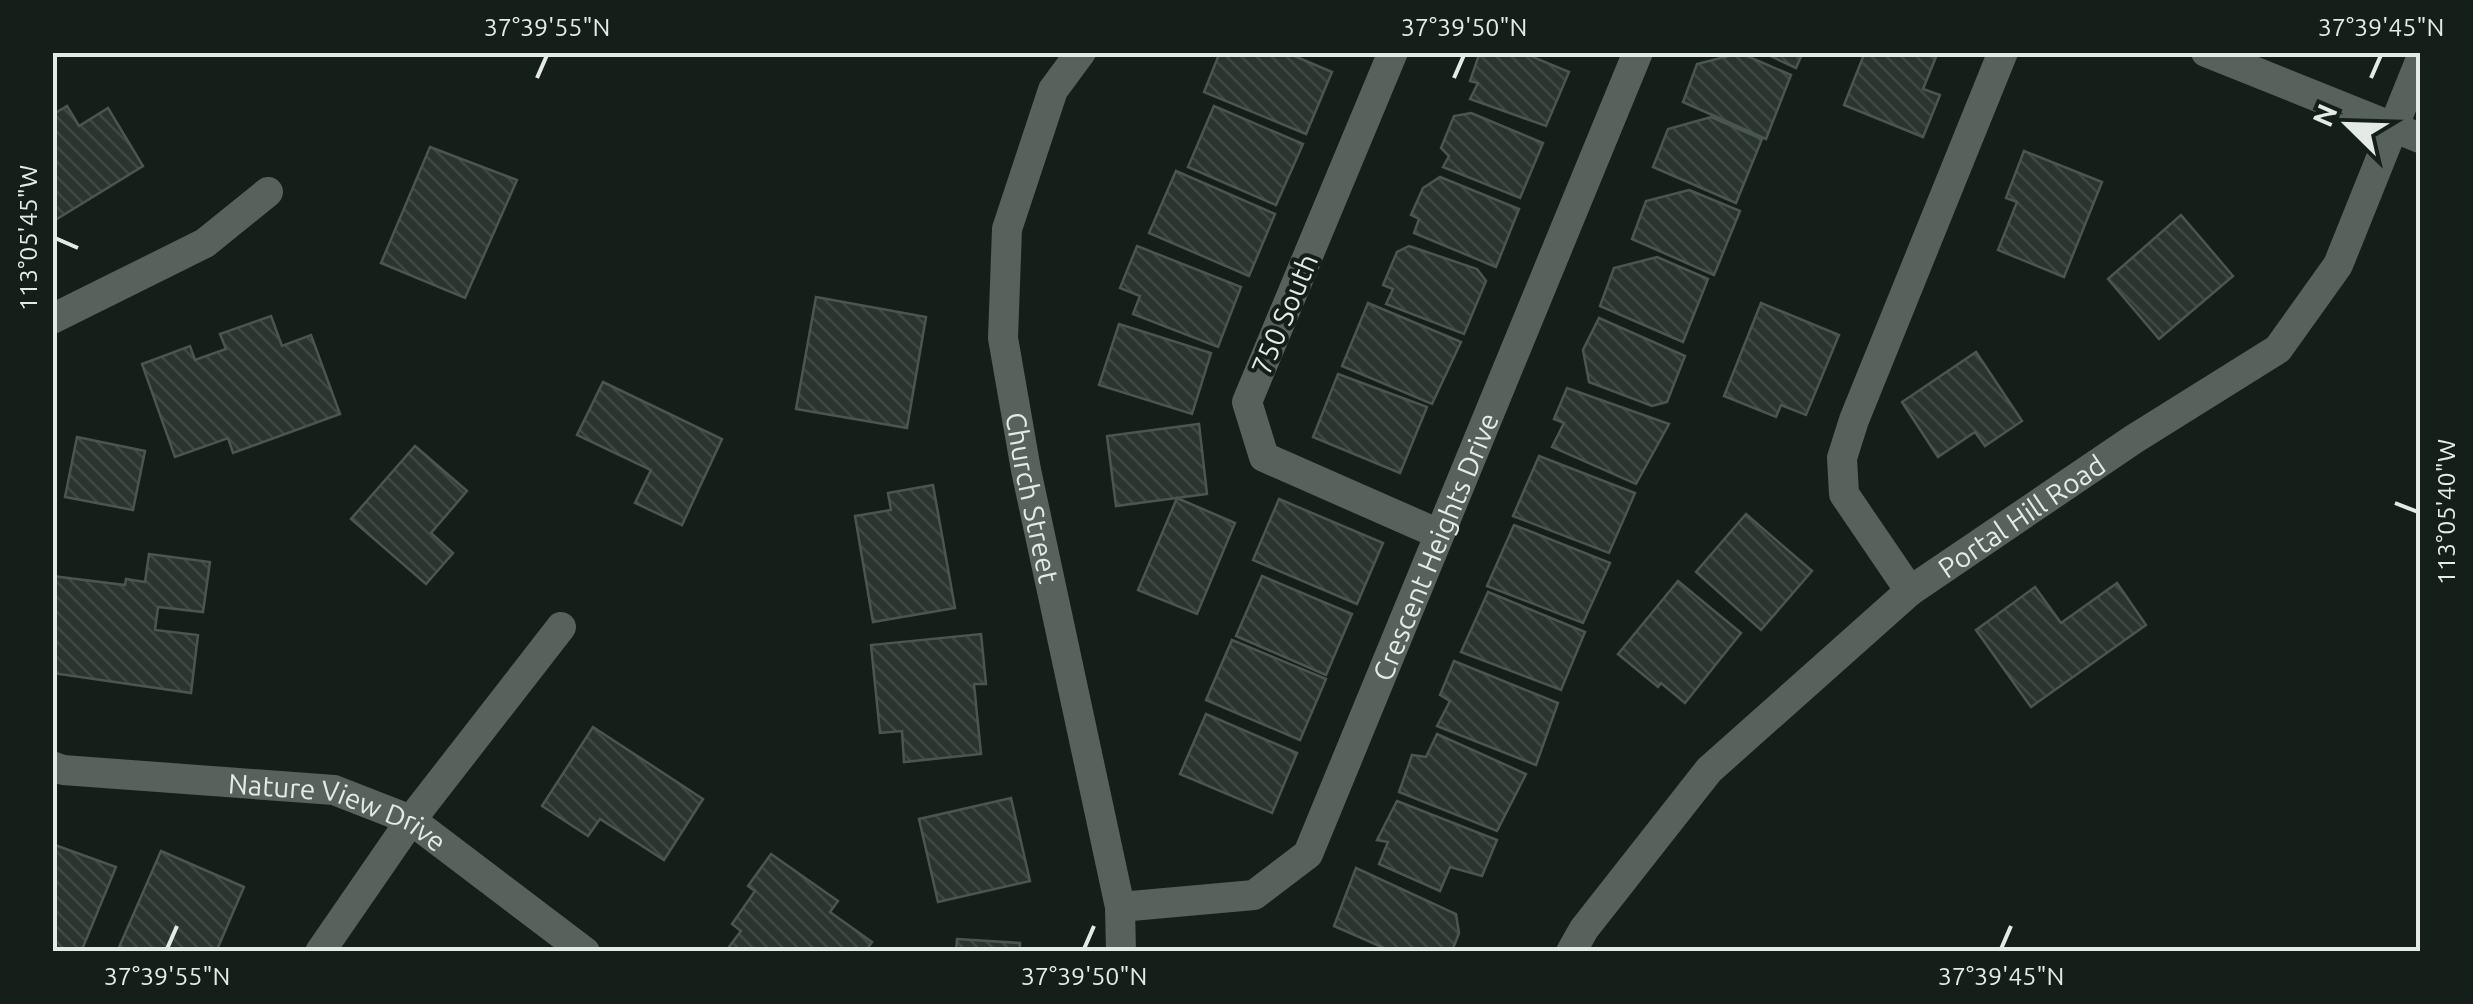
<svg xmlns="http://www.w3.org/2000/svg" width="2473" height="1004" viewBox="0 0 2473 1004" font-family="Ubuntu,sans-serif">
  <defs>
    <pattern id="building-back-hatch" width="6" height="6" patternUnits="userSpaceOnUse" patternTransform="scale(2.5)"><rect width="6" height="6" fill="#2a352f"/><path d="M-1 5l2 2M0 0l6 6M5-1l2 2" fill="none" stroke="#3e4943"/></pattern>
  </defs>
  <rect width="100%" height="100%" fill="#141f19"/>
  <g fill="url(#building-back-hatch)" stroke="#4a5650" stroke-width="2.5">
    <polygon points="1220,52 1285,52 1332,72 1306,134 1204,92"/>
    <polygon points="1480,52 1521,52 1569,72 1546,126 1470,99 1478,83 1470,81"/>
    <polygon points="1762,52 1803,52 1796,68"/>
    <polygon points="1865,52 1938,52 1923,89 1940,95 1923,137 1844,105"/>
    <polygon points="1740,53 1791,75 1766,139 1683,102 1697,64"/>
    <polygon points="67,106 79,126 108,108 143,166 52,222 52,115"/>
    <polygon points="1214,106 1303,144 1276,205 1188,167"/>
    <polygon points="1471,113 1543,143 1520,198 1443,167 1449,156 1441,148 1454,116"/>
    <polygon points="1711,117 1762,139 1736,203 1653,167 1668,129"/>
    <polygon points="430,147 517,180 465,298 381,263"/>
    <polygon points="2024,151 2102,182 2064,277 1998,250 2017,202 2006,198"/>
    <polygon points="1176,171 1275,214 1249,276 1149,233"/>
    <polygon points="1440,177 1519,209 1496,267 1414,233 1419,219 1411,215 1423,188"/>
    <polygon points="1689,190 1740,211 1714,275 1632,239 1646,201"/>
    <polygon points="2181,215 2233,276 2159,339 2108,279"/>
    <polygon points="1137,246 1241,287 1218,347 1133,314 1140,296 1120,288"/>
    <polygon points="1409,246 1477,269 1486,281 1464,334 1386,304 1393,289 1383,285 1397,252"/>
    <polygon points="1657,257 1708,279 1683,342 1600,306 1614,268"/>
    <polygon points="816,297 926,317 907,428 796,409"/>
    <polygon points="1368,303 1461,342 1432,404 1342,366"/>
    <polygon points="1761,303 1839,335 1806,415 1781,405 1776,417 1724,396"/>
    <polygon points="271,316 282,346 311,335 340,414 233,453 228,438 175,457 142,364 190,346 195,360 226,349 220,334"/>
    <polygon points="1599,318 1685,356 1667,402 1652,406 1589,382 1583,350"/>
    <polygon points="1119,324 1211,353 1192,414 1099,385"/>
    <polygon points="1976,352 2022,421 1985,446 1975,432 1938,457 1902,402"/>
    <polygon points="1338,374 1427,407 1400,473 1313,437"/>
    <polygon points="603,382 722,439 682,525 635,503 651,470 577,435"/>
    <polygon points="1567,388 1669,424 1636,484 1552,447 1564,423 1554,419"/>
    <polygon points="1199,424 1207,494 1116,506 1107,436"/>
    <polygon points="77,437 145,451 133,510 65,497"/>
    <polygon points="415,446 467,491 431,533 453,553 426,584 351,519"/>
    <polygon points="1539,456 1635,493 1609,553 1513,516"/>
    <polygon points="933,485 955,608 873,622 855,516 891,510 888,493"/>
    <polygon points="1177,498 1235,523 1197,614 1138,590"/>
    <polygon points="1279,499 1383,543 1357,604 1253,560"/>
    <polygon points="1746,514 1812,571 1761,630 1696,572"/>
    <polygon points="1514,525 1610,563 1583,623 1487,586"/>
    <polygon points="149,554 210,562 203,612 158,607 155,630 198,635 191,693 52,673 52,576 125,585 126,579 145,582"/>
    <polygon points="1262,576 1352,614 1326,675 1236,636"/>
    <polygon points="1678,581 1741,633 1685,703 1661,683 1658,687 1618,654"/>
    <polygon points="2117,583 2146,625 2031,707 1976,630 2035,587 2061,623"/>
    <polygon points="1488,592 1585,632 1561,690 1461,652"/>
    <polygon points="981,634 986,684 974,684 981,754 904,762 902,731 880,733 871,645"/>
    <polygon points="1232,640 1326,679 1300,740 1206,700"/>
    <polygon points="1454,661 1558,703 1536,765 1437,726 1450,701 1440,695"/>
    <polygon points="1206,714 1297,753 1272,813 1180,774"/>
    <polygon points="593,727 703,799 664,860 600,819 588,836 542,806"/>
    <polygon points="1437,734 1526,774 1497,831 1399,792 1412,755 1426,757"/>
    <polygon points="1011,798 1030,881 938,902 919,819"/>
    <polygon points="1397,801 1497,840 1482,876 1450,867 1440,891 1379,864 1388,842 1377,840"/>
    <polygon points="52,844 116,867 81,952 66,952 52,946"/>
    <polygon points="161,851 244,887 216,952 117,952"/>
    <polygon points="771,854 838,901 830,912 872,942 865,952 726,951 741,931 732,924 755,891 748,886"/>
    <polygon points="1356,868 1456,914 1459,933 1452,951 1393,952 1334,926"/>
    <polygon points="957,939 1020,943 1020,952 956,952"/>
  </g>
  <g fill="none" stroke-linecap="round" stroke-linejoin="round">
    <g stroke="#56625b" stroke-width="30">
      <path id="s1" d="M1081,52L1053,90L1007,229L1003,338L1026,470L1120,907L1121,952"/>
      <polyline points="1393,52 1247,402 1264,457 1439,534"/>
      <polyline points="2206,52 2420,138"/>
      <polyline points="52,319 205,243 268,192"/>
      <polyline points="1910,591 1844,494 1842,458 1854,420 2003,52"/>
      <path id="s2" d="M52,766L63,770L334,790L411,820L585,952"/>
      <path id="s3" d="M1120,907L1254,895L1308,854L1638,52"/>
      <polyline points="320,952 411,820 561,627"/>
      <path id="s4" d="M1571,952L1584,929L1709,770L1910,591L2134,439L2278,349L2338,265L2420,61"/>
    </g>
  </g>
  <path fill="none" stroke="#e4ebe7" stroke-width="4" d="M537,78L547,55M1454,78L1464,55M2371,78L2381,55M55,238L78,248M2395,503L2418,512M167,949L177,926M1084,949L1094,926M2001,949L2011,926"/>
  <g text-anchor="middle" dominant-baseline="central" stroke-width="8" stroke-linejoin="round" paint-order="stroke">
    <g font-size="28" fill="#e4ebe7" stroke="#141f19">
      <text transform="translate(1284 314) rotate(-67)">750 South</text>
      <text stroke="none"><textPath href="#s1" startOffset="465">Church Street</textPath></text>
      <text stroke="none"><textPath href="#s4" startOffset="632">Portal Hill Road</textPath></text>
      <text stroke="none"><textPath href="#s3" startOffset="535">Crescent Heights Drive</textPath></text>
      <text stroke="none"><textPath href="#s2" startOffset="292">Nature View Drive</textPath></text>
    </g>
  </g>
  <rect width="2473" height="1004" fill="none" stroke="#141f19" stroke-width="110"/>
  <g transform="translate(2348 125) rotate(293)" stroke="#141f19" stroke-width="8" paint-order="stroke">
  <path d="M0-8L18 38L0 25L-18 38Z" fill="#e4ebe7"/>
  <text y="-15" font-size="28" font-weight="bold" text-anchor="middle" fill="#e4ebe7">N</text>
  </g>
  <rect x="55" y="55" width="2363" height="894" fill="none" stroke="#e4ebe7" stroke-width="4"/>
  <g font-size="25" text-anchor="middle" fill="#e4ebe7">
    <text x="547" y="36">37°39'55"N</text>
    <text x="1464" y="36">37°39'50"N</text>
    <text x="2381" y="36">37°39'45"N</text>
    <text transform="translate(28 238) rotate(-90)" y="9">113°05'45"W</text>
    <text transform="translate(2446 512) rotate(-90)" y="9">113°05'40"W</text>
    <text x="167" y="985">37°39'55"N</text>
    <text x="1084" y="985">37°39'50"N</text>
    <text x="2001" y="985">37°39'45"N</text>
  </g>
</svg>
